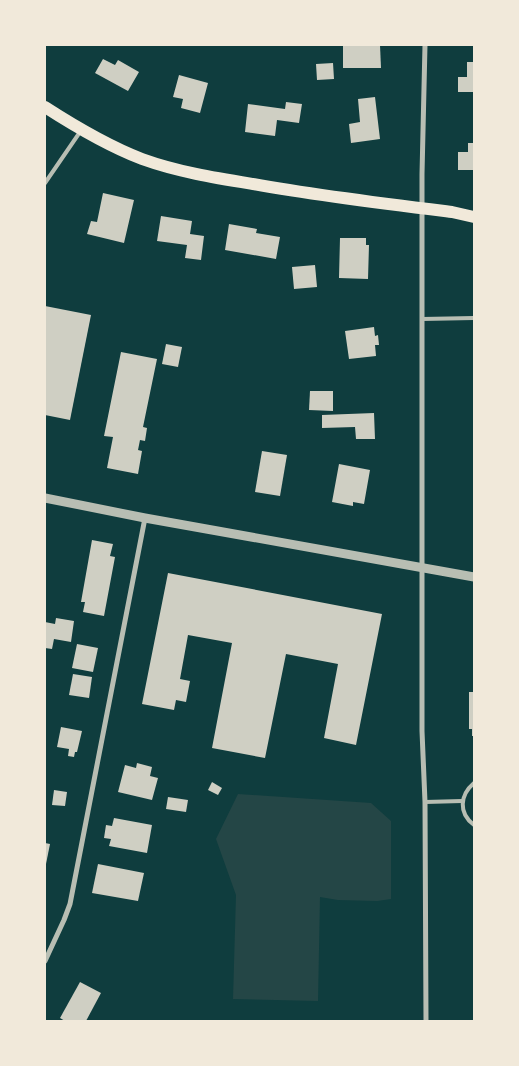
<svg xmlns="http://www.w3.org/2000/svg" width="519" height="1066" viewBox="0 0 519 1066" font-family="Roboto,sans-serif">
  <rect width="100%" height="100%" fill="#0f3d3e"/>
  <polygon fill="#244646" points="238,794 371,803 391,821 391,899 377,901 338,900 320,897 318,1001 233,999 236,895 216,839"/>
  <g fill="#cfcfc3">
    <polygon points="343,45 380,45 381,68 343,68"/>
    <polygon points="103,59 115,65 118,60 139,72 128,91 95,73"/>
    <polygon points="467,62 474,62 474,92 458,92 458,77 467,77"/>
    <polygon points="333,63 334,79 317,80 316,64"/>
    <polygon points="179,75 208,83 200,113 181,108 183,99 173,97"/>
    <polygon points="375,97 380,139 351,143 349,124 360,122 358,99"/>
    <polygon points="286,102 302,104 299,123 277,120 275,136 245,132 248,104 285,109"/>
    <polygon points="468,143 474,143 474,170 458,170 458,152 468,152"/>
    <polygon points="103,193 134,200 124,243 87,234 91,221 97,222"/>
    <polygon points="161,216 192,221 190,234 204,236 201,260 185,258 187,245 157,241"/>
    <polygon points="229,224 257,229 256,233 280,237 276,259 225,250"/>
    <polygon points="340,238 366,238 366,245 369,245 368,279 339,278"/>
    <polygon points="315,265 317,287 294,289 292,267"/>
    <polygon points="45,306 91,315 70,420 45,415"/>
    <polygon points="374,327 375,336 378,335 379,345 375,345 376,356 349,359 345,331"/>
    <polygon points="166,344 182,347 178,367 162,364"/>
    <polygon points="121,352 157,359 143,427 147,428 145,441 140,440 138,450 142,451 138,474 107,468 113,437 104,436"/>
    <polygon points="310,391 333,391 333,411 309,410"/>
    <polygon points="374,413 375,439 356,439 355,427 322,428 322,415"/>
    <polygon points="262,451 287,455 280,496 255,492"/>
    <polygon points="339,464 370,470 364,504 353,502 353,506 332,502"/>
    <polygon points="92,540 113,544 110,556 115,557 104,616 83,612 85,602 81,602"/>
    <polygon points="168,573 382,614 356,745 324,738 338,664 286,654 265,758 212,748 232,643 188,635 180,679 190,681 186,702 176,700 174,710 142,704"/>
    <polygon points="56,618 74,621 71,642 54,639 52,649 45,648 45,622 55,624"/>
    <polygon points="77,644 98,648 93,672 72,668"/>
    <polygon points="73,674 92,677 89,698 69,695"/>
    <polygon points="469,692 474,692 474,736 472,736 472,729 469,729"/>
    <polygon points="61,727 82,731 77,752 75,752 74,757 68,756 69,749 57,747"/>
    <polygon points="137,763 152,767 150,776 158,778 152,800 118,792 125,765 136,768"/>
    <polygon points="212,782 222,788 218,795 208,790"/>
    <polygon points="54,790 67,792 65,806 52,805"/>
    <polygon points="168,797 188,800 186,812 166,809"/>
    <polygon points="114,818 152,825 147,853 109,846 111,839 104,838 106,825 112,826"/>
    <polygon points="45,843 50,844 46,864 45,864"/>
    <polygon points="98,864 144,873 138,901 92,893"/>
    <polygon points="80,982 101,993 86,1021 65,1021 60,1018"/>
  </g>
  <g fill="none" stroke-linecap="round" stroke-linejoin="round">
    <g stroke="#b8beb3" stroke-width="4">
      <polyline points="45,183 80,132"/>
      <polyline points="422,319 474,318"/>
      <path d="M474,783C460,795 458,813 474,825"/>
      <polyline points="425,802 462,801"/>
    </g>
    <g stroke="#b8beb3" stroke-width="5">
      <polyline points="425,45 422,174 422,731 425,802 426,1021"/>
      <polyline points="45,961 64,920 70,904 145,518"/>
    </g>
    <polyline stroke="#b8beb3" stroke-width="9" points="45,498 145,518 474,577"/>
    <path stroke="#f1e9da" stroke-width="12" d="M45,107C76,127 108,146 142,159C178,172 216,178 253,184C319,196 386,204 452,212L474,217"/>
  </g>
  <rect width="519" height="1066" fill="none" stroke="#f1e9da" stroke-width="92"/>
</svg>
